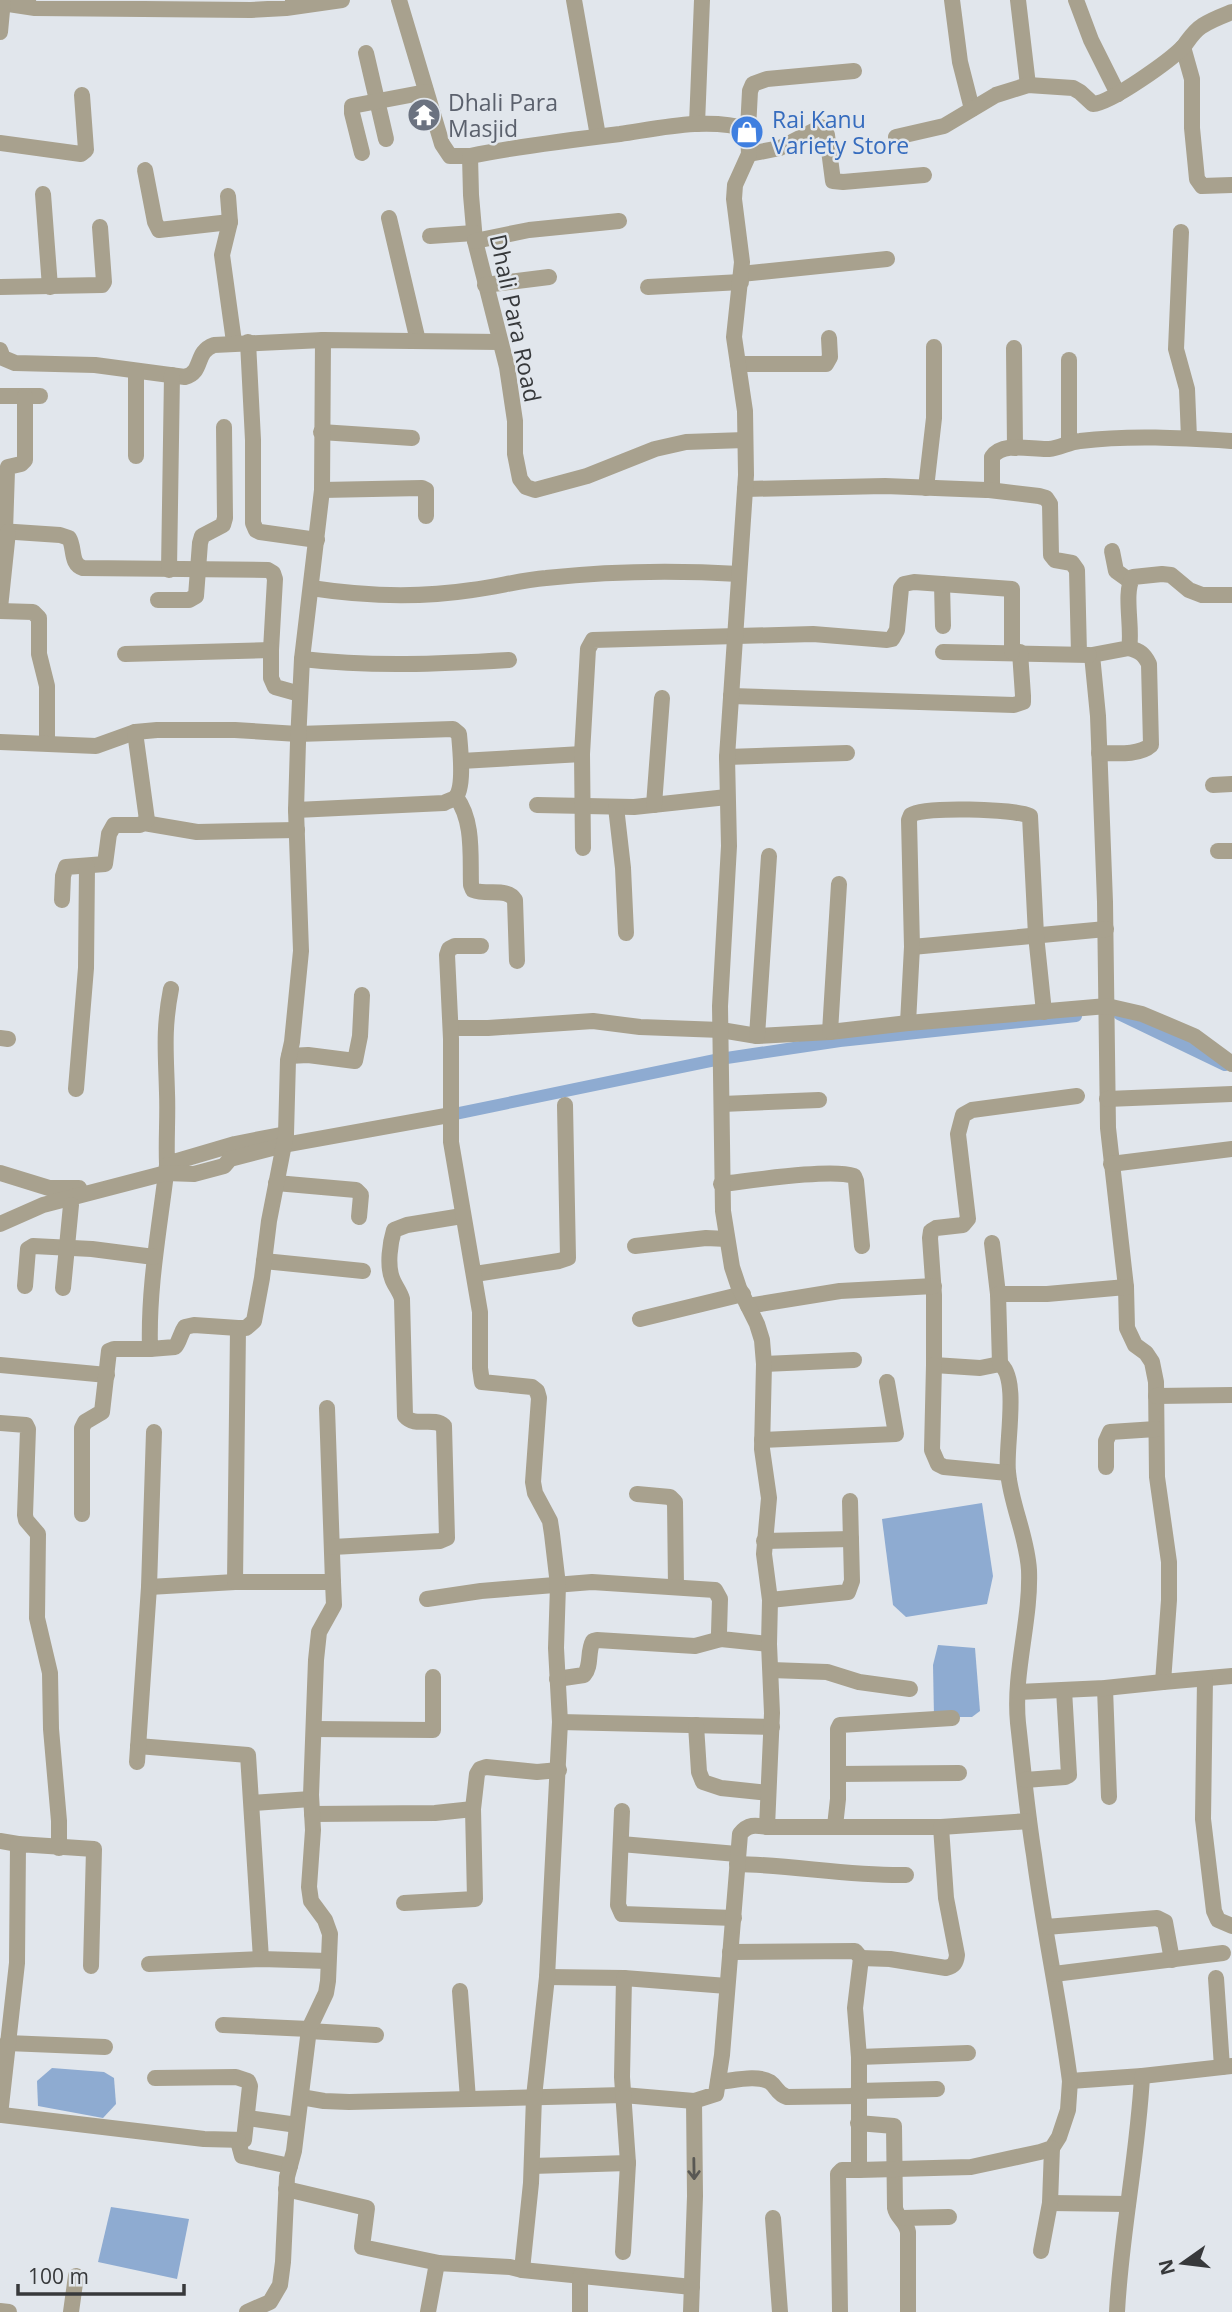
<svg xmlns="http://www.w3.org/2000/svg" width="1232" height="2312" viewBox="0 0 1232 2312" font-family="'Open Sans',sans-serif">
  <rect width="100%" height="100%" fill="#e1e6ec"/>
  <g fill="#8eabd1">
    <polygon points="982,1503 993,1576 987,1604 906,1617 893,1605 882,1519"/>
    <polygon points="938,1645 975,1648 980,1711 972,1717 934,1717 933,1665"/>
    <polygon points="52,2068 104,2072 114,2078 116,2104 103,2118 38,2106 37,2081"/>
    <polygon points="111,2207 189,2219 177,2279 98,2262"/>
  </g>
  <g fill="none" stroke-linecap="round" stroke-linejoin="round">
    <g stroke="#8eabd1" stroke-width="12">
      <polyline points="1119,1014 1225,1065"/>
      <polyline points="445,1116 720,1059 840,1041 1076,1016"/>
    </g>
    <g stroke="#a8a18e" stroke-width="16">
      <polyline points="399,0 442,144 450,156 470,156 471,195 475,241 507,367 515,421 515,454 520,479 526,487 535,490 587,476 655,449 686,442 745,440"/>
      <polyline points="574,0 598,136"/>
      <polyline points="952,0 960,62 972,109"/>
      <polyline points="1018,0 1028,85"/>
      <polyline points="1076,0 1091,40 1118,94"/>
      <polyline points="2,3 35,8 251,10 286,8 342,0"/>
      <polyline points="0,32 3,0"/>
      <polyline points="1183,47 1192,79 1192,128 1197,179 1202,186 1232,185"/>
      <polyline points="366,53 386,139"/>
      <polyline points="697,124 702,0"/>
      <path d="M896,137L944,126L996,95L1028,85L1073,88L1080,92L1093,104C1111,103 1171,60 1184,46C1190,38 1194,31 1202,26C1211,20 1222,16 1232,12"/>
      <polyline points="0,143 81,154 86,150 82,95"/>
      <polyline points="362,153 352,113 352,106 426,92"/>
      <polyline points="749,154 780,148 821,127 825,130 827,135 833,181 843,182 924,175"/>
      <path d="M470,156C520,146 570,140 620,134C661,128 707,117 748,129"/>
      <polyline points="145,170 155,222 159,230 230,222"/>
      <polyline points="43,194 50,287"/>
      <polyline points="228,196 230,222 222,255 234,342"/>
      <polyline points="389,218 418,341"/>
      <polyline points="1181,232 1176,349 1187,389 1189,438"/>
      <polyline points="430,236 474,233"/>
      <polyline points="475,241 529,230 619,221"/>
      <polyline points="741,274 887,259"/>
      <polyline points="485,285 549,277"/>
      <polyline points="0,287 102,285 104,282 100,227"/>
      <polyline points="648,287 741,282"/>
      <polyline points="248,342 253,440 253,523 256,530 260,532 317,540"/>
      <polyline points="1014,348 1015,448"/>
      <path d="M0,350L3,358L15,363L95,365L185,377C204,372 194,352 214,345L323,340"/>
      <polyline points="1069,360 1069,442"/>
      <polyline points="738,364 826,364 830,357 829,338"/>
      <polyline points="0,396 40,396"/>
      <polyline points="321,432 412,438"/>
      <polyline points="136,456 136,371"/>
      <polyline points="926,488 934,418 934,347"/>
      <path d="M745,489L885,486L986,490H989L992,485V457C1003,441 1032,450 1049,449C1060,448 1069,442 1080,441C1131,435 1181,438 1232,441"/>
      <polyline points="322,490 422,488 426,490 426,516"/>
      <polyline points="989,490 1039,496 1046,498 1050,504 1051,555 1055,560 1072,563 1077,570 1079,654"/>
      <path d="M0,531L60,535L69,538C75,548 70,564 83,568L268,570L273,573L275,579L271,650"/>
      <polyline points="5,531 7,471 8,467 21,464 25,460 25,396"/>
      <polyline points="1112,551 1116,571 1130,581"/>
      <polyline points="169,570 172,375"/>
      <polyline points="942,584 943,626"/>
      <path d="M311,588C363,596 419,598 472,590C497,587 521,580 546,578C610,571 675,570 739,574"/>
      <path d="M1232,595H1202L1189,590L1171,575L1162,574L1133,577C1123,592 1133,629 1129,648L1092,655L1098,716L1105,902L1108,1128L1126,1287L1127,1328L1135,1345L1146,1353L1152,1362L1156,1382L1157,1477L1169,1562V1600L1163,1682L1232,1676"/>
      <polyline points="158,600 189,600 196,596 200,543 202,536 223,525 225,518 224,427"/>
      <polyline points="0,608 8,532"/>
      <polyline points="0,611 33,612 39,618 39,654 47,686 47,743"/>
      <polyline points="943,652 1089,655"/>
      <polyline points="125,654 271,650 271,678 275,687 300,694"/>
      <path d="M302,659C371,667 440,664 509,660"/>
      <polyline points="731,696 1014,705 1023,702 1023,696 1020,652"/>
      <path d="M0,742L96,746L135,732L157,730H235L298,734L453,729L459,734C460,747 465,788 455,798C452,800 447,801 444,803L296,810"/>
      <path d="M1099,753C1114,753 1139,756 1151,745L1149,664C1144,654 1140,651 1129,648"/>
      <polyline points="727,757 847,753"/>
      <polyline points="461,761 582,754"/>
      <polyline points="1213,785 1232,784"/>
      <path d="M456,797C474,821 470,856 471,885L473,890C487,896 507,887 515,900L517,961"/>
      <polyline points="537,805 634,807 727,797"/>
      <polyline points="654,805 662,698"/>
      <polyline points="616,807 623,868 626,933"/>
      <polyline points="144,823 197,832 297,830"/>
      <polyline points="583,848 582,754 588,649 593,640 813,634 887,640 892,639 897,630 901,588 904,584 914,582 1012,589 1012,652"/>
      <polyline points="1218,851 1232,851"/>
      <polyline points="62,900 63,876 66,867 105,864 109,834 114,825 140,825 147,820 135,732"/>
      <polyline points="912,947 1106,929"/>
      <path d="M171,989C163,1030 166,1053 167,1093C168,1116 166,1140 167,1164L235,1144L286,1134"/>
      <path d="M908,1023L912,947L909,820L911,815C924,806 1014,809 1030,816L1036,935L1044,1012"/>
      <polyline points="451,1028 488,1028 593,1021 640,1027 721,1030 757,1036 830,1032 908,1023 1107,1006 1142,1014 1194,1036 1232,1064"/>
      <polyline points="830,1032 839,884"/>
      <polyline points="757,1036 769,856"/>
      <polyline points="0,1038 8,1039"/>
      <polyline points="289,1056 308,1055 355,1061 360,1036 362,995"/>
      <polyline points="76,1089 86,968 87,866"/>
      <path d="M1077,1096L972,1110L963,1115L958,1134L968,1219L963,1225L936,1228L931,1231L930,1238L934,1295V1365L980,1368L1000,1364C1020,1378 1005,1447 1008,1472C1011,1505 1027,1536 1029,1570C1031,1621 1013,1672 1018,1723C1023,1767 1027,1812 1034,1855C1044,1931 1060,2005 1070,2081L1142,2076C1138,2155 1121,2233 1117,2312"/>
      <polyline points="1107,1099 1232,1094"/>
      <polyline points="722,1104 819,1100"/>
      <polyline points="1111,1164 1232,1149"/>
      <path d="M167,1165C160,1226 148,1286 150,1349L175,1347C180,1341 180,1334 185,1327L194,1325L238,1328"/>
      <polyline points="0,1173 49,1188 79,1188"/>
      <polyline points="276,1183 356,1190 361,1195 359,1217"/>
      <path d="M721,1184C749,1181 831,1168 854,1176L856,1181L862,1246"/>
      <polyline points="0,1224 43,1205 166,1173 194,1174 224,1166 230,1159 284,1145 450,1115"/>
      <polyline points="992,1243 998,1294 1000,1364"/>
      <polyline points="635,1246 706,1238 727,1239"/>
      <polyline points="264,1261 363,1271"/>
      <polyline points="475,1274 559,1261 568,1258 565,1105"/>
      <polyline points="25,1286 28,1249 33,1246 92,1249 154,1257"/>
      <polyline points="63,1288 71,1205"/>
      <polyline points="998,1294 1047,1294 1126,1287"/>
      <polyline points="748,1306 840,1291 934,1286"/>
      <polyline points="640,1319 743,1294"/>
      <polyline points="764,1364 854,1360"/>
      <polyline points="0,1365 107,1375"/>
      <polyline points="934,1365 932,1450 938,1464 944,1467 1008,1473"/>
      <polyline points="1156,1396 1232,1395"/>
      <polyline points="327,1408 333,1582"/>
      <polyline points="0,1423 26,1425 28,1429 25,1515 26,1520 38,1534 37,1618 50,1673 51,1729 59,1821 59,1848"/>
      <polyline points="762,1440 896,1434 887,1382"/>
      <polyline points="1106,1467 1106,1441 1110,1432 1156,1429"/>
      <polyline points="637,1494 670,1497 675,1502 676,1587"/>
      <polyline points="82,1514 82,1428 85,1422 102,1412 109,1351 114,1349 150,1349"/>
      <polyline points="764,1541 851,1539"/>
      <path d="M333,1547L440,1541L447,1538L444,1426C433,1416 415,1428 405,1416L402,1299C400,1291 394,1285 392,1278C387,1265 390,1243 394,1230L407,1225L462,1216"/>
      <polyline points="149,1587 235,1582"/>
      <polyline points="427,1599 481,1591 592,1582 715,1590 720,1599 719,1633 721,1639 769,1644"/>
      <polyline points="770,1600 848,1592 852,1581 850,1501"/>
      <polyline points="771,1670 827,1672 859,1682 910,1689"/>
      <path d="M557,1679L584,1675C592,1666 587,1652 593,1641L597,1640L695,1646L721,1639"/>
      <polyline points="1205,1679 1203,1819 1214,1911 1218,1920 1232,1926"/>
      <polyline points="1105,1688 1109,1797"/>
      <polyline points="1018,1692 1105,1688 1163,1682"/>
      <polyline points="560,1722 772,1727"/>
      <polyline points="696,1725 699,1772 703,1782 721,1788 768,1793"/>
      <polyline points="315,1729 433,1730 433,1677"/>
      <polyline points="138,1746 248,1755 261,1959"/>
      <polyline points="137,1762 149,1587 154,1432"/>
      <polyline points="838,1774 959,1773"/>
      <polyline points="1025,1780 1065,1777 1069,1775 1064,1690"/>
      <polyline points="252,1803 311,1799"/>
      <polyline points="622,1811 618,1905 622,1914 734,1918"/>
      <polyline points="312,1814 435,1813 473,1809"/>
      <polyline points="835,1826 838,1799 838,1729 840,1725 952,1718"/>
      <polyline points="767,1827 941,1827 1029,1821"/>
      <polyline points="0,1841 18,1844"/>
      <polyline points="621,1844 737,1854"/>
      <path d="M737,1864C793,1865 849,1876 906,1875"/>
      <polyline points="404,1903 475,1899 473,1809 477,1774 480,1769 486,1767 537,1772 559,1770"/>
      <polyline points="1046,1927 1157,1918 1165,1922 1172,1960"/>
      <polyline points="730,1952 855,1951 861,1958 855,2008 859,2057 859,2170 842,2170 838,2174 840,2312"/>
      <path d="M861,1958L890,1959L946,1968C954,1966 956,1963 957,1955L946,1898L941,1827"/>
      <polyline points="149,1964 261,1959 328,1961"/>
      <polyline points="1054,1974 1223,1953"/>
      <polyline points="547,1977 624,1978 727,1986"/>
      <polyline points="1216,1978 1222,2067"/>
      <polyline points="460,1991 468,2099"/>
      <polyline points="223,2025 309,2029"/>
      <polyline points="309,2031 376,2035"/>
      <polyline points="7,2043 105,2047"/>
      <polyline points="859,2057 968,2053"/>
      <polyline points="1142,2076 1232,2066"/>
      <path d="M718,2082C732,2081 757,2074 770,2082C777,2087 777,2094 787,2097L858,2096"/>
      <polyline points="858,2091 937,2089"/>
      <path d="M301,2097L324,2101L349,2102L623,2095L694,2101L716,2094L722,2055L740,1834C748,1824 755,1825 767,1827L772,1713L769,1644L770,1600L764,1554L769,1498L762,1449L764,1364L762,1340L757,1324L739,1288L732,1267L723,1211L720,1006L729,846L727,757L746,475L745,411L734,337L742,262L734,199L735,185L749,154L748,129L750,91L753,84L767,79L854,71"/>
      <polyline points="0,2115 17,1963 18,1844 94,1849 91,1966"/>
      <polyline points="2,2115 204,2139 244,2140 250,2086 248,2081 236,2077 155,2078"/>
      <polyline points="248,2118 297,2125"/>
      <path d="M858,2123L894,2126L895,2208C897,2218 906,2221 908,2232V2312"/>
      <polyline points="238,2141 242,2156 290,2166"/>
      <polyline points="532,2166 628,2163"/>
      <polyline points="859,2170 971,2167 1040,2152 1052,2148 1059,2137 1068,2110 1070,2081"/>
      <polyline points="286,2189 367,2208 362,2247 439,2263"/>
      <polyline points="1050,2203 1128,2204"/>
      <polyline points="773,2218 780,2312"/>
      <polyline points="902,2218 949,2217"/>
      <polyline points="1041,2251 1050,2203 1052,2148"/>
      <polyline points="623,2252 628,2163 622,2077 624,1978"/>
      <polyline points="522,2270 692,2287"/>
      <polyline points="0,2311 9,2312"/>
      <polyline points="71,2312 76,2276"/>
      <polyline points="247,2312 270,2302 280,2285 283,2262 287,2177 294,2151 309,2029 326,1993 328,1981 330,1934 325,1920 311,1901 309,1887 313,1830 311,1795 316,1660 319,1632 334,1605 333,1582 235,1582 238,1328 246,1328 254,1321 262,1278 269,1221 286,1134 288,1060 292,1042 301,951 296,810 298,742 302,659 322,490 323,340 500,342"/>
      <polyline points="428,2312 437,2263 510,2267 522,2270 531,2183 534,2097 547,1977 560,1722 556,1648 558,1585 552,1534 550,1521 535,1493 533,1482 539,1398 537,1391 532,1387 482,1382 480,1368 480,1312 451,1142 451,1039 447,955 449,949 455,946 481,946"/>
      <polyline points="580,2312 580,2277"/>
      <polyline points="691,2312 695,2196 694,2101"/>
    </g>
  </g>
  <defs><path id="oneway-shaft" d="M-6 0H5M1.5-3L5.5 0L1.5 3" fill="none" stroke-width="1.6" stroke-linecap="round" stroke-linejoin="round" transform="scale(1.75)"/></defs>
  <use stroke="#595854" href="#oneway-shaft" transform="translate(694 2169) rotate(89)"/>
  <defs>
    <symbol id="temple-disc" viewBox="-11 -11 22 22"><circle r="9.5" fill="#6b7280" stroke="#e1e6ec"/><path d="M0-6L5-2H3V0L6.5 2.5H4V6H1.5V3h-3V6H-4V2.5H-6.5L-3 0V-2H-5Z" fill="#fff"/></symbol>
    <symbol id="shop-disc" viewBox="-11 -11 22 22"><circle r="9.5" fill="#3f7fe0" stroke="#e1e6ec"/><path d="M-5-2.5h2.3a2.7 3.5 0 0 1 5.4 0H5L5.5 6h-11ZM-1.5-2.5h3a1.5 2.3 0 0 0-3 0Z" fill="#fff"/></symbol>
  </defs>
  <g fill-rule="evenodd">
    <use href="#temple-disc" x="405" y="96" width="38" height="38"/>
    <use href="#shop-disc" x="728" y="113" width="38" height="38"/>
  </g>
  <g text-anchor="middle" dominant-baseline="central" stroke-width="5" stroke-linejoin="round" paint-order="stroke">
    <g font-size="23" fill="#5b616d" stroke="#e1e6ec" text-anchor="start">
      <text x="448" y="102">Dhali Para<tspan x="448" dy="26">Masjid</tspan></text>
    </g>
    <g font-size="23" fill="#366cbe" stroke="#e1e6ec" text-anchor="start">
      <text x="772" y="119">Rai Kanu<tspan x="772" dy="26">Variety Store</tspan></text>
    </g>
    <g font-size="23" fill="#37393b" stroke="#e1e6ec">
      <text transform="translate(516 318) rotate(78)">Dhali Para Road</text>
    </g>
  </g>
  <g transform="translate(1183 2263) rotate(256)" stroke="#e1e6ec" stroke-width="5" paint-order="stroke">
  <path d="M0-5L12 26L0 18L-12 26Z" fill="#37393b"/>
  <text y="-10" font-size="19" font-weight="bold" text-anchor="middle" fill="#37393b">N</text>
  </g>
  <path d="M18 2284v10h166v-10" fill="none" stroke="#37393b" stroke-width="3.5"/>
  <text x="28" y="2284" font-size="21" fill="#37393b" stroke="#e1e6ec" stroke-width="5" paint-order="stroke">100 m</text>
</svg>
